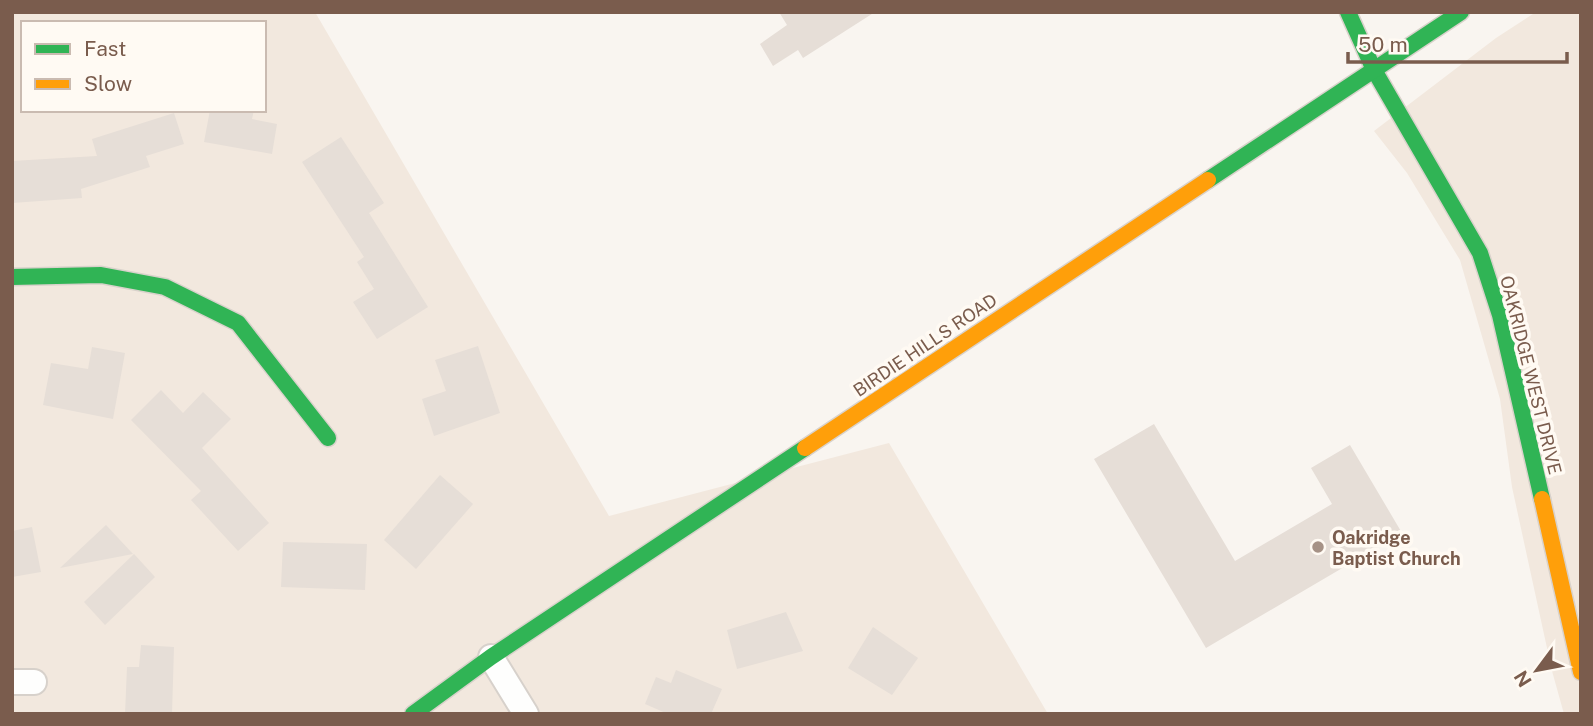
<svg xmlns="http://www.w3.org/2000/svg" width="1593" height="726" viewBox="0 0 1593 726" font-family="'Public Sans',sans-serif">
  <rect width="100%" height="100%" fill="#f9f5f0"/>
  <g fill="#f2e8de" fill-rule="evenodd">
    <path d="M12,12H315L609,516L889,443L1048,714H12ZM23,23H264V110H23Z"/>
    <polygon points="1536,12 1581,12 1581,714 1564,714 1552,671 1512,487 1500,399 1460,260 1407,173 1374,131 1496,38"/>
  </g>
  <g fill="#e6ded7">
    <polygon points="779,12 875,12 803,58 798,50 773,66 760,44 787,25"/>
    <polygon points="210,110 254,110 252,119 277,124 272,154 204,142"/>
    <polygon points="174,113 184,144 146,156 150,167 81,189 82,198 12,203 12,161 97,156 92,139"/>
    <polygon points="341,137 384,203 369,213 428,307 377,339 353,302 374,289 357,262 364,257 302,162"/>
    <polygon points="478,346 500,413 434,436 422,399 446,391 435,360"/>
    <polygon points="92,347 125,353 113,419 43,405 51,363 88,369"/>
    <polygon points="161,390 183,413 203,392 231,419 202,448 269,523 238,551 191,500 201,491 131,420"/>
    <polygon points="1154,424 1235,561 1332,504 1311,468 1350,445 1402,533 1206,648 1094,459"/>
    <polygon points="440,475 473,504 416,569 384,540"/>
    <polygon points="106,525 133,554 60,568"/>
    <polygon points="32,527 41,572 12,577 12,531"/>
    <polygon points="283,542 367,544 365,590 281,587"/>
    <polygon points="134,554 155,577 105,625 84,602"/>
    <polygon points="786,612 803,651 737,669 727,630"/>
    <polygon points="873,627 918,658 892,695 848,668"/>
    <polygon points="141,645 174,647 172,714 125,714 127,667 139,667"/>
    <polygon points="676,670 722,689 711,714 668,714 645,704 656,677 671,683"/>
  </g>
  <g fill="none" stroke-linecap="round" stroke-linejoin="round">
    <defs>
      <g id="street">
        <polyline points="491,657 526,714"/>
        <polyline points="12,682 34,682"/>
      </g>
      <g id="fast">
        <polyline points="1348,12 1374,70 1480,253 1500,315 1542,499"/>
        <polyline points="1208,180 1461,12"/>
        <polyline points="12,277 101,275 165,287 238,323 328,438"/>
        <polyline points="413,714 491,657 805,448"/>
      </g>
      <g id="slow">
        <polyline points="805,448 1208,180"/>
        <polyline points="1542,499 1581,672"/>
      </g>
    </defs>
    <use href="#street" stroke="#d7d1cb" stroke-width="28"/>
    <use href="#fast" stroke="#d9d2cb" stroke-width="19"/>
    <use href="#slow" stroke="#d9d2cb" stroke-width="19"/>
    <use href="#street" stroke="#fefefd" stroke-width="24"/>
    <use href="#fast" stroke="#30b455" stroke-width="16"/>
    <use href="#slow" stroke="#ff9f0a" stroke-width="16"/>
  </g>
  <circle fill="#a69286" stroke="#fffaf3" stroke-width="2.5" cx="1318" cy="547" r="7"/>
  <g text-anchor="middle" dominant-baseline="central" stroke-width="7" stroke-linejoin="round" paint-order="stroke">
    <g font-size="18" fill="#7a5c4d" stroke="#fffaf3">
      <text transform="translate(925 345) rotate(-34)">BIRDIE HILLS ROAD</text>
      <text transform="translate(1531 375) rotate(76)">OAKRIDGE WEST DRIVE</text>
    </g>
    <g font-size="18" font-weight="bold" fill="#7a5c4d" stroke="#fffaf3" text-anchor="start">
      <text x="1332" y="537">Oakridge<tspan x="1332" dy="21">Baptist Church</tspan></text>
    </g>
  </g>
  <rect width="1593" height="726" fill="none" stroke="#7a5c4d" stroke-width="28"/>
  <rect x="21" y="21" width="245" height="91" fill="#fffaf3" stroke="#cabbb1" stroke-width="2"/>
  <rect x="35" y="44" width="35" height="10" fill="#30b455" stroke="#cabbb1" stroke-width="2"/>
  <text x="84" y="56" font-size="21" fill="#7a5c4d">Fast</text>
  <rect x="35" y="79" width="35" height="10" fill="#ff9f0a" stroke="#cabbb1" stroke-width="2"/>
  <text x="84" y="91" font-size="21" fill="#7a5c4d">Slow</text>
  <g transform="translate(1537 670) rotate(238)" stroke="#fffaf3" stroke-width="5" paint-order="stroke">
  <path d="M0-5L12 26L0 18L-12 26Z" fill="#7a5c4d"/>
  <text y="-10" font-size="19" font-weight="bold" text-anchor="middle" fill="#7a5c4d">N</text>
  </g>
  <path d="M1348 52v10h219v-10" fill="none" stroke="#7a5c4d" stroke-width="3.5"/>
  <text x="1358" y="52" font-size="21" fill="#7a5c4d" stroke="#fffaf3" stroke-width="5" paint-order="stroke">50 m</text>
</svg>
